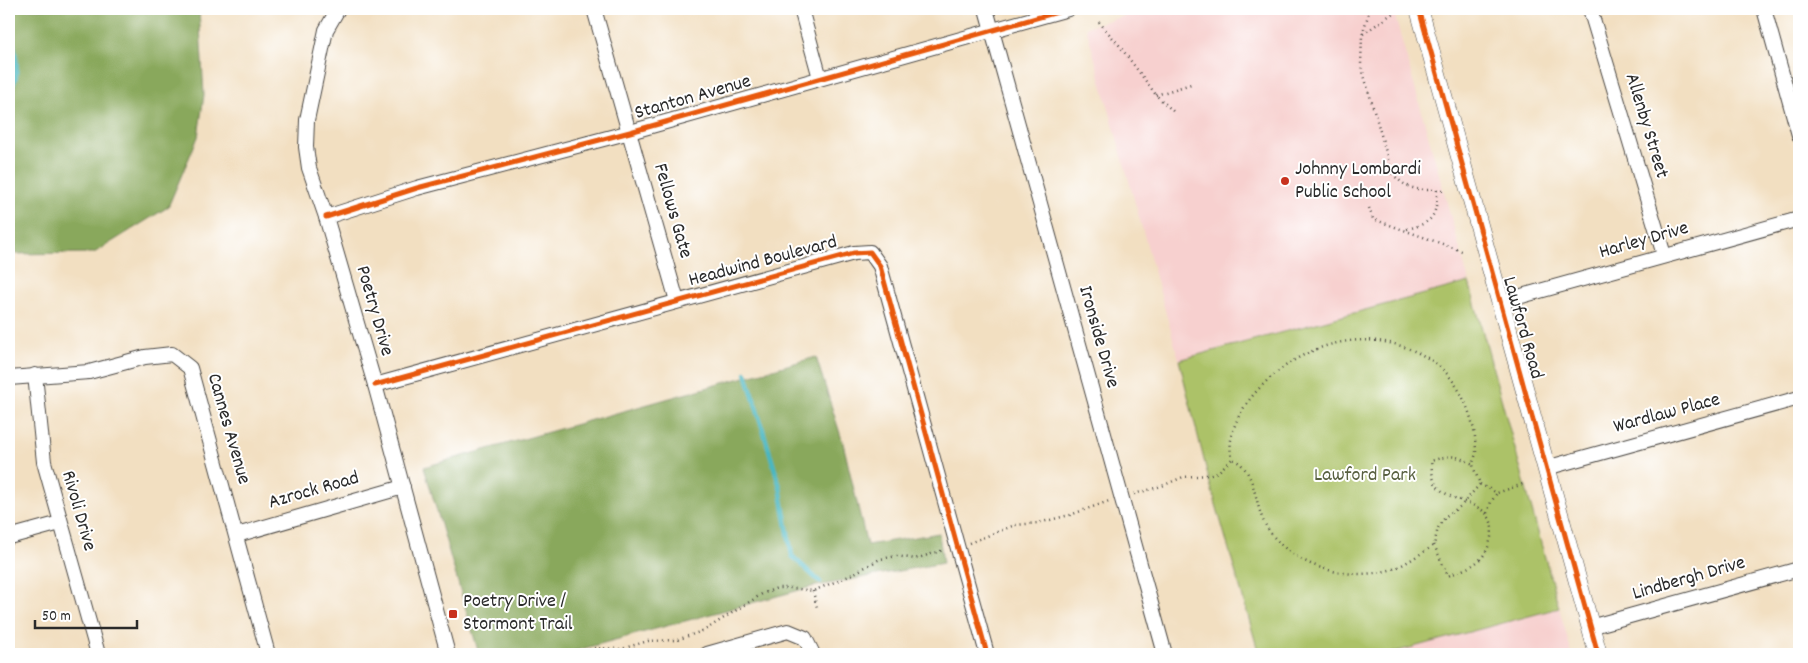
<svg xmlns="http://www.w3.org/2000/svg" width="1808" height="663" viewBox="0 0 1808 663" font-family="Dekko,sans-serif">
  <rect width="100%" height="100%" fill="#fff"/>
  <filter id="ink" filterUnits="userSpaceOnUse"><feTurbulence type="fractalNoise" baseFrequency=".02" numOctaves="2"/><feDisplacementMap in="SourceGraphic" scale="10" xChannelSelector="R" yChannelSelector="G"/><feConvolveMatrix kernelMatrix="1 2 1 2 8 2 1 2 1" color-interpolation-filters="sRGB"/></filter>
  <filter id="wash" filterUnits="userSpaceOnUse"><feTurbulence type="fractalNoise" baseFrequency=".0096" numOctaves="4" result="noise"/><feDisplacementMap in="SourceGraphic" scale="20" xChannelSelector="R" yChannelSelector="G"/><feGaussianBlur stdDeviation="1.12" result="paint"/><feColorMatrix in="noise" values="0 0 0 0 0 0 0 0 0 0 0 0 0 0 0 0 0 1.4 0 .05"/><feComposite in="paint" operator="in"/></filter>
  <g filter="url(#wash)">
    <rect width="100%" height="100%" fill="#f2dfc1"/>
    <g fill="#f7d0cf">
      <polygon points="1149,9 1393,9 1469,282 1179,360 1086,27"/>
      <polygon points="1559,608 1572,654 1387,654"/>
    </g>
    <polygon fill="#acc267" stroke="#6c7649" points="1469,282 1559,608 1387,654 1259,654 1209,480 1179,360"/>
    <g fill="#89a85c" stroke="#5a6a44">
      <polygon points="9,9 199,9 204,95 198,137 168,207 94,253 9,254"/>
      <polygon points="816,357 843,443 867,545 939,533 943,563 811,587 563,654 479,654 424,467"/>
    </g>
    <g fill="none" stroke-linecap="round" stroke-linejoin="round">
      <g stroke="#48b7c2" stroke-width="4.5">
        <path d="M9,27C14,44 23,77 9,90"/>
        <polyline points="746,373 780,487 792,556 820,582"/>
      </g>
    </g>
  </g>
  <g filter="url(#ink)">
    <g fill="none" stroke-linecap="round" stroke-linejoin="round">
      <defs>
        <g id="minor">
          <polyline points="338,9 326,30 307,120 306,147 309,168 326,217 375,385 448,654"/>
          <polyline points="594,9 677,301"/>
          <polyline points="801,9 820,78"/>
          <polyline points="986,9 1165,654"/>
          <polyline points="1590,9 1664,255"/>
          <polyline points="1764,9 1799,135"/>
          <polyline points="326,217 417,188 630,132 1068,9"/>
          <polyline points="1500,302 1799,219"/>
          <polyline points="35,375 44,462 98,654"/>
          <polyline points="9,378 89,372 145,357 172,354 190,368 268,654"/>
          <polyline points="375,385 854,253 870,252 880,266 987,654"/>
          <polyline points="1546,468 1799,398"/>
          <polyline points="237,535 403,487"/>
          <polyline points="9,537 60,523"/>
          <polyline points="1590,627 1799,569"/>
          <polyline points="707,654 788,631 805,638 813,654"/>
        </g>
        <polyline id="tertiary" points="1419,9 1598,654"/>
      </defs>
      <use href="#minor" stroke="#494642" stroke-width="16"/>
      <use href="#tertiary" stroke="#494642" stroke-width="19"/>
      <g stroke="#494642" stroke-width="2.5" stroke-dasharray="1 4" stroke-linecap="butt">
        <path d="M1370,9L1362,35L1361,65L1392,173C1408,192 1421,190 1445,190"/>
        <polyline points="1099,22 1119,45 1156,95 1175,113"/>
        <polyline points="1363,34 1396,11"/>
        <polyline points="1156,95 1191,84"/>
        <polyline points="1369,208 1373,219 1462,251"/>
        <path d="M1407,229C1433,223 1437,216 1437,190"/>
        <polyline points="1480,484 1497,493 1526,483"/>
        <path d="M1134,494L1162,486L1183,477L1208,475L1218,472L1232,459C1226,436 1239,412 1254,394C1293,350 1350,327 1407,348C1422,354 1437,362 1448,375C1462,391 1472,415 1475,437C1475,441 1476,447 1476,452C1476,455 1474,459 1473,463C1473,469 1478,478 1480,484L1461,506L1446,516L1438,528L1434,545L1430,548C1418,555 1406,564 1393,569C1348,583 1289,567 1265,524C1254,504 1256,468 1232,459"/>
        <polyline points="1487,513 1491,502 1497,493"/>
        <polyline points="969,543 1015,525 1038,523 1070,515 1109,501"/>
        <path d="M1434,545L1448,576C1469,567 1484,564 1490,541C1502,500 1455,507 1438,487C1432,481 1432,470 1431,461C1451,455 1453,454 1473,464"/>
        <polyline points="813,591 817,608"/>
        <polyline points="575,654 594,648 621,649 648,641 677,640 705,630 762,594 777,588 792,588 813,591 849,576 880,559 897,556 915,559 944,550"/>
      </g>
      <use href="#minor" stroke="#fff" stroke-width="14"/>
      <use href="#tertiary" stroke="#fff" stroke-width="18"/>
      <defs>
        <g id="cycleway">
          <polyline points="1419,9 1598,654"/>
          <polyline points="326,217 417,188 630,132 1068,9"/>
          <polyline points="375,385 854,253 870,252 880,266 987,654"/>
        </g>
      </defs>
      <use href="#cycleway" stroke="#fff" stroke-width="8"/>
      <use href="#cycleway" stroke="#e8590c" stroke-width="5"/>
    </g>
  </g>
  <g fill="#c8321e" stroke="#fff" stroke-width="2">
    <circle cx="1285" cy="181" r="5"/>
    <rect x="448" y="609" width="10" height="10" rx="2.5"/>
  </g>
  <g text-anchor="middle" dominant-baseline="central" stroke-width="4" stroke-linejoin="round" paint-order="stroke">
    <g font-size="20" fill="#2b2b2b" stroke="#fff">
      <text transform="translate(693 98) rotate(-16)">Stanton Avenue</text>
      <text transform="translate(1646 126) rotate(73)">Allenby Street</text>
      <text transform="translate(672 211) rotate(74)">Fellows Gate</text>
      <text transform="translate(1644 241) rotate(-16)">Harley Drive</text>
      <text transform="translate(763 262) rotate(-15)">Headwind Boulevard</text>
      <text transform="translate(374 311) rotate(74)">Poetry Drive</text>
      <text transform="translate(1522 328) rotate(74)">Lawford Road</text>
      <text transform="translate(1098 337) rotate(74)">Ironside Drive</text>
      <text transform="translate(1667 414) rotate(-15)">Wardlaw Place</text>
      <text transform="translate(228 429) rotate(74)">Cannes Avenue</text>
      <text transform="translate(314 491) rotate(-16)">Azrock Road</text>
      <text transform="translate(78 511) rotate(74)">Rivoli Drive</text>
      <text transform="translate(1689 579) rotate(-16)">Lindbergh Drive</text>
    </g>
    <g font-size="20" fill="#2b2b2b" stroke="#fff" text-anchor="start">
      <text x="1295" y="170">Johnny Lombardi<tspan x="1295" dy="23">Public School</tspan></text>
      <text x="463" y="602">Poetry Drive /<tspan x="463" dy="23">Stormont Trail</tspan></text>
    </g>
    <g font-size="20" fill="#586040" stroke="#fff">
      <text x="1365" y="476">Lawford Park</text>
    </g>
  </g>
  <rect width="1808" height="663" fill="none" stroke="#fff" stroke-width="30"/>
  <path d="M35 620v8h102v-8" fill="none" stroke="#2b2b2b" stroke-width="2.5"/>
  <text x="42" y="620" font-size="15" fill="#2b2b2b" stroke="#ffffff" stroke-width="4" paint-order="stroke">50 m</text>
</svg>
